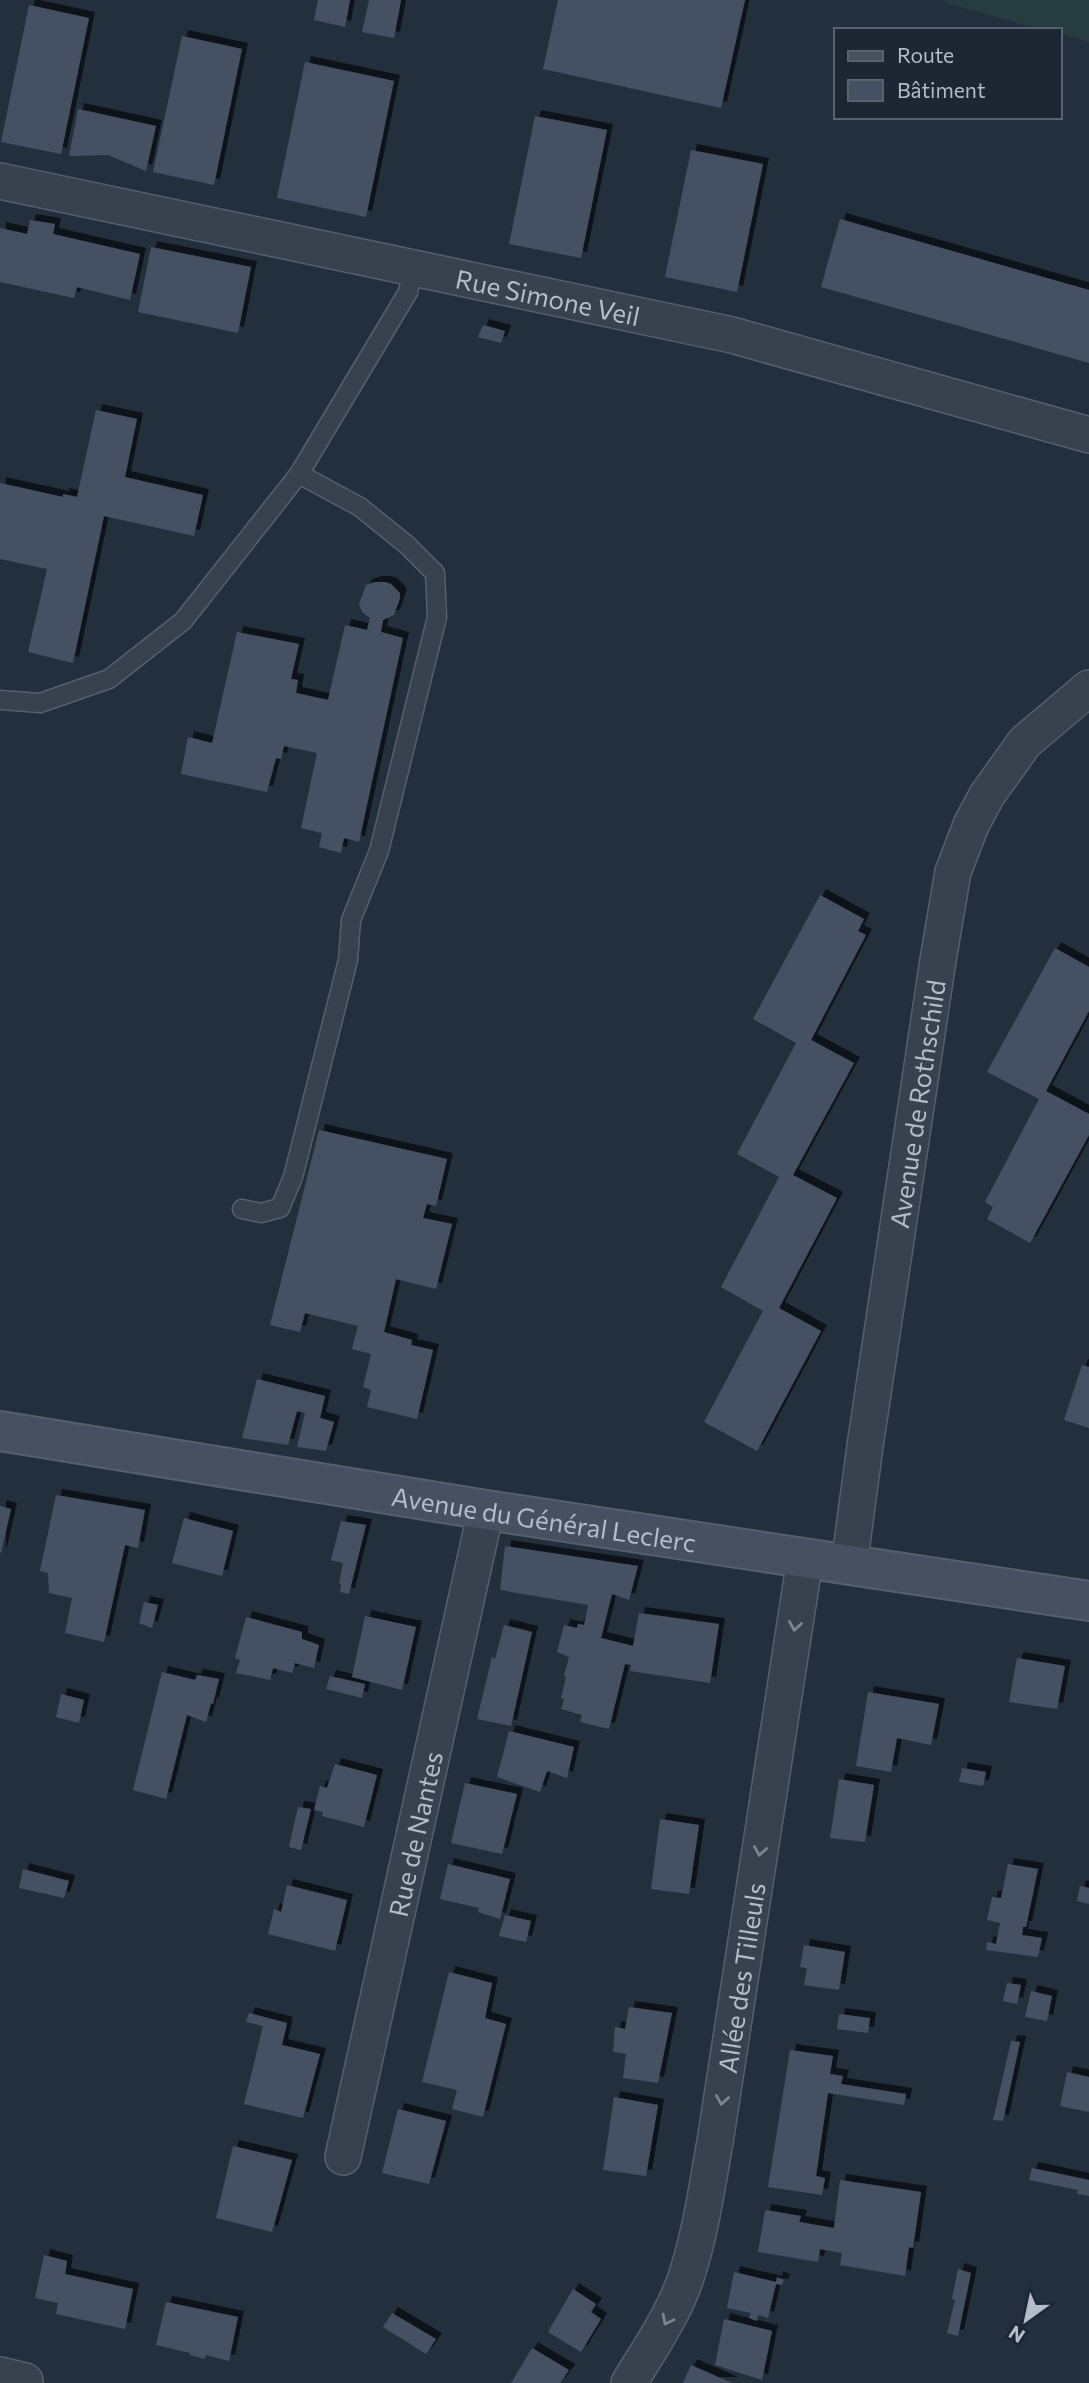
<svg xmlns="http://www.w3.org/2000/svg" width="1089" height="2383" viewBox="0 0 1089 2383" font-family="Commissioner,sans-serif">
  <defs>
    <filter id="shadow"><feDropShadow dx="6" dy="-6" stdDeviation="0" flood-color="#0009"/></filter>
  </defs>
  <rect width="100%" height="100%" fill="#242f3e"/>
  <polygon fill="#263c3f" points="946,0 1089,0 1089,42 1059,34 1059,30 1043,30 945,3"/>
  <g fill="#455162" filter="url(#shadow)">
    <polygon points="318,0 350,0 345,27 314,20"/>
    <polygon points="369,0 401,0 394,38 362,32"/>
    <polygon points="558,0 745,0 721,108 543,69"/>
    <polygon points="29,5 89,18 61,154 1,142"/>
    <polygon points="182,36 242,49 214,185 153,172"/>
    <polygon points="305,62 394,81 366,217 277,198"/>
    <polygon points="78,109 156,126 146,171 108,155 69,156"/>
    <polygon points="535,116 607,130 581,258 509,244"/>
    <polygon points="691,150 763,164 737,292 665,277"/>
    <polygon points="840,219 1089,290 1089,363 821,287"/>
    <polygon points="30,220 55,224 53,234 140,254 130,300 77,287 74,298 0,282 0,228 27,234"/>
    <polygon points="151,247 251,267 238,333 138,312"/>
    <polygon points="483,325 505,331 501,343 478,337"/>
    <polygon points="96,410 137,419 125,477 203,495 194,536 104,516 73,663 28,652 47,569 0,559 0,483 63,497 63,494 77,497"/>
    <polygon points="375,582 385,582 391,584 400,593 400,598 394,615 383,620 381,632 403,638 359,842 344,838 341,853 319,847 322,833 301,828 317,753 284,746 281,759 276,758 267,792 181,774 188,737 212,743 237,632 299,644 291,679 298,680 296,693 328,700 345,625 367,630 370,618 362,612 359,604 366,585"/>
    <polygon points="820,895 864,919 858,931 866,935 811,1040 854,1063 793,1175 837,1198 779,1308 821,1331 757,1451 704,1422 763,1311 721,1287 779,1177 737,1154 796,1043 753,1019"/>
    <polygon points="1055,948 1089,967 1089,1011 1046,1091 1089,1114 1089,1135 1030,1243 987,1219 993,1207 985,1202 1039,1099 987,1072"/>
    <polygon points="319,1130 447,1159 436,1206 427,1204 423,1218 452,1224 436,1289 396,1279 384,1332 412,1340 411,1345 433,1350 417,1419 367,1407 371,1390 363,1387 371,1354 352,1349 358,1326 305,1313 300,1332 270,1325"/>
    <polygon points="1082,1365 1089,1367 1089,1428 1064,1420"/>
    <polygon points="257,1379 325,1396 320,1418 334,1422 326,1451 297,1447 305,1413 297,1411 288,1445 242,1438"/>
    <polygon points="56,1495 145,1510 138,1548 125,1545 104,1642 65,1633 72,1598 49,1593 48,1573 40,1571"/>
    <polygon points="0,1506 11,1509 1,1553 0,1553"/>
    <polygon points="184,1518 233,1531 222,1576 172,1563"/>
    <polygon points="341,1521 366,1525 349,1594 340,1592 341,1585 339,1583 343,1563 331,1560"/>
    <polygon points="505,1546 638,1566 629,1600 612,1594 601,1638 633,1646 639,1613 719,1624 710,1683 630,1671 631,1665 625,1664 609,1729 580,1722 582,1715 561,1709 564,1699 561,1698 566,1677 564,1676 569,1657 557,1652 564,1625 577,1628 578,1624 584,1625 588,1605 500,1590"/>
    <polygon points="144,1602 158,1605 152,1628 139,1623"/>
    <polygon points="365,1616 416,1627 402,1690 352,1677"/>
    <polygon points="246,1617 302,1632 302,1639 319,1645 314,1668 295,1663 292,1673 273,1668 270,1680 236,1673 240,1660 235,1658"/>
    <polygon points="504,1625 532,1632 511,1726 477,1719 492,1657 495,1659"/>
    <polygon points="1017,1658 1065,1666 1057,1709 1009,1702"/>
    <polygon points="162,1672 195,1680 197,1675 219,1679 213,1704 211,1703 206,1722 187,1715 166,1799 133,1790"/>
    <polygon points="330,1676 365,1684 362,1698 326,1689"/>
    <polygon points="868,1692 939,1704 931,1745 897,1738 891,1772 856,1766"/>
    <polygon points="61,1694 84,1700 79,1723 56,1717"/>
    <polygon points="509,1731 574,1747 567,1778 547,1771 540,1792 497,1777"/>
    <polygon points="335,1764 377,1775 364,1827 322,1816 323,1812 314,1810 320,1786 327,1788"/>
    <polygon points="962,1768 986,1772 983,1786 959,1782"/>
    <polygon points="839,1779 874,1785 865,1842 830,1838"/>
    <polygon points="465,1783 517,1794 502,1854 451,1843"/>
    <polygon points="298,1807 311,1809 301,1850 289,1847"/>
    <polygon points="660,1819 699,1825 689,1894 651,1889"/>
    <polygon points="448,1864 510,1879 500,1919 478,1912 479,1908 440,1899"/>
    <polygon points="1008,1864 1038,1869 1026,1927 1023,1927 1022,1935 1042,1938 1038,1957 986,1950 987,1942 996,1944 1000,1923 987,1920 992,1897 1001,1898"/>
    <polygon points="23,1869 69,1881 64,1898 19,1888"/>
    <polygon points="287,1885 347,1900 335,1951 268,1934 274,1909 281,1912"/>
    <polygon points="1080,1886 1089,1888 1089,1904 1077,1901"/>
    <polygon points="505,1915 531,1921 526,1942 499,1936"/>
    <polygon points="804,1945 845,1952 839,1990 804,1985 807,1968 800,1967"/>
    <polygon points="449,1972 492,1983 485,2018 506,2024 483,2117 452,2109 457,2090 422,2082"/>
    <polygon points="1007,1983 1021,1985 1017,2004 1003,2001"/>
    <polygon points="1031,1991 1052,1996 1047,2021 1025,2017"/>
    <polygon points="629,2007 672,2013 658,2083 623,2078 626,2054 613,2052 615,2027 625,2029"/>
    <polygon points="249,2013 287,2023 282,2045 320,2054 303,2118 244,2104 263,2026 246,2022"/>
    <polygon points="839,2014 870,2018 868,2033 837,2029"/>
    <polygon points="1011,2041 1020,2042 1003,2121 993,2120"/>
    <polygon points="790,2050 833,2056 830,2074 843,2076 841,2084 906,2094 904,2105 828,2093 816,2176 825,2178 822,2195 768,2187"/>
    <polygon points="1067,2072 1089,2077 1089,2112 1060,2106"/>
    <polygon points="614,2097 658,2105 646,2176 603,2170"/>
    <polygon points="398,2109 446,2121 429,2184 382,2173"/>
    <polygon points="233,2146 292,2160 272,2232 216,2218"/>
    <polygon points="1032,2168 1089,2180 1089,2196 1077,2194 1078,2190 1029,2180"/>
    <polygon points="840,2180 921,2192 913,2248 909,2247 905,2276 840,2265 842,2253 820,2249 818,2262 758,2252 765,2210 801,2216 799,2222 834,2228"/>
    <polygon points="44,2255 67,2261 65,2274 133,2289 125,2329 56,2314 58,2303 35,2298"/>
    <polygon points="958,2269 971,2273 958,2336 947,2333 955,2300 952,2299"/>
    <polygon points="734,2272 776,2282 777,2277 784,2280 782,2285 776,2284 768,2318 758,2315 757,2321 749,2318 751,2313 727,2308"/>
    <polygon points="573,2289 596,2304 591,2312 601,2319 581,2352 548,2332"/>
    <polygon points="166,2302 238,2317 229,2361 206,2355 205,2359 190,2355 190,2353 156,2345"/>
    <polygon points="392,2313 436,2339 426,2354 383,2327"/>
    <polygon points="724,2319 772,2331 762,2380 715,2365"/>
    <polygon points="532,2348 569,2370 560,2383 511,2383"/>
    <polygon points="691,2365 732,2383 683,2383"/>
  </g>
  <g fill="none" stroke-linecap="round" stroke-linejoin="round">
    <defs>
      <g id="lane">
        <polyline points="0,700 40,703 109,679 183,621 299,474 408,292 413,269"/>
        <polyline points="242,1209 261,1213 280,1208 293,1177 348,960 351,920 379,851 437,617 435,573 407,545 360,507 299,474"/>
      </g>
      <g id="street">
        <path id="s1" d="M0,181L732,335L1089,435"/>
        <path id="s2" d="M849,1566L865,1446L938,960L953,872L971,825L987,795L1025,742L1089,688"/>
        <path id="s3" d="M343,2157L486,1510"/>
        <polyline points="0,2375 25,2381"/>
        <path id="s4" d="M629,2383C650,2348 675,2313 687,2274C701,2231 707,2186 715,2142L805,1559"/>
      </g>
      <g id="secondary">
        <path id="s5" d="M0,1431L486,1510L1089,1601"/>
      </g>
    </defs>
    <use href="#lane" stroke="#565f6c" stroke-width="21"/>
    <use href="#street" stroke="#565f6c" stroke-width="38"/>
    <use href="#secondary" stroke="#565f6c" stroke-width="42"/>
    <use href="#lane" stroke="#38414e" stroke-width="18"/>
    <use href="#street" stroke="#38414e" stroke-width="35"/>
    <use href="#secondary" stroke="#465061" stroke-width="38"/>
  </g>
  <defs><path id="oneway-chevron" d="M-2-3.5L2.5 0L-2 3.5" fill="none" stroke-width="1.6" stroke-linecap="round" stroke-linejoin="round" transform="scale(1.75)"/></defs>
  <g stroke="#7c8592">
    <use href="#oneway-chevron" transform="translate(795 1626) rotate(99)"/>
    <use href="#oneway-chevron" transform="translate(760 1851) rotate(99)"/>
    <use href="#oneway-chevron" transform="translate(722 2100) rotate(99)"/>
    <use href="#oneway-chevron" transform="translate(667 2320) rotate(117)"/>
  </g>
  <g text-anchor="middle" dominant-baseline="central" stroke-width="5" stroke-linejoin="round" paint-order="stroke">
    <g font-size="26" fill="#b4bcc9" stroke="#1d2633">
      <text stroke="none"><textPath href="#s1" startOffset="560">Rue Simone Veil</textPath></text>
      <text stroke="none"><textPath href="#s2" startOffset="467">Avenue de Rothschild</textPath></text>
      <text stroke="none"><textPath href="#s5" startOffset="551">Avenue du Général Leclerc</textPath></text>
      <text stroke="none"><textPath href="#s3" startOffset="331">Rue de Nantes</textPath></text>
      <text stroke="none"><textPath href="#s4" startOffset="425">Allée des Tilleuls</textPath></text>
    </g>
  </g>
  <rect x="834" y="28" width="228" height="91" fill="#1d2633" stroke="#59626f" stroke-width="2"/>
  <rect x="848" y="51" width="35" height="10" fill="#465061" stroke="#59626f" stroke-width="2"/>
  <text x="897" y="63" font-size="21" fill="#b4bcc9">Route</text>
  <rect x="848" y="80" width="35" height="21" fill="#455162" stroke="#59626f" stroke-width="2"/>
  <text x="897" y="98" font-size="21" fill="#b4bcc9">Bâtiment</text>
  <g transform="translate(1026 2320) rotate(213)" stroke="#1d2633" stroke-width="5" paint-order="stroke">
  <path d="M0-5L12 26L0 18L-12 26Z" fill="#b4bcc9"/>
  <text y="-10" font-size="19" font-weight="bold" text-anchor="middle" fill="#b4bcc9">N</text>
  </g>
</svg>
